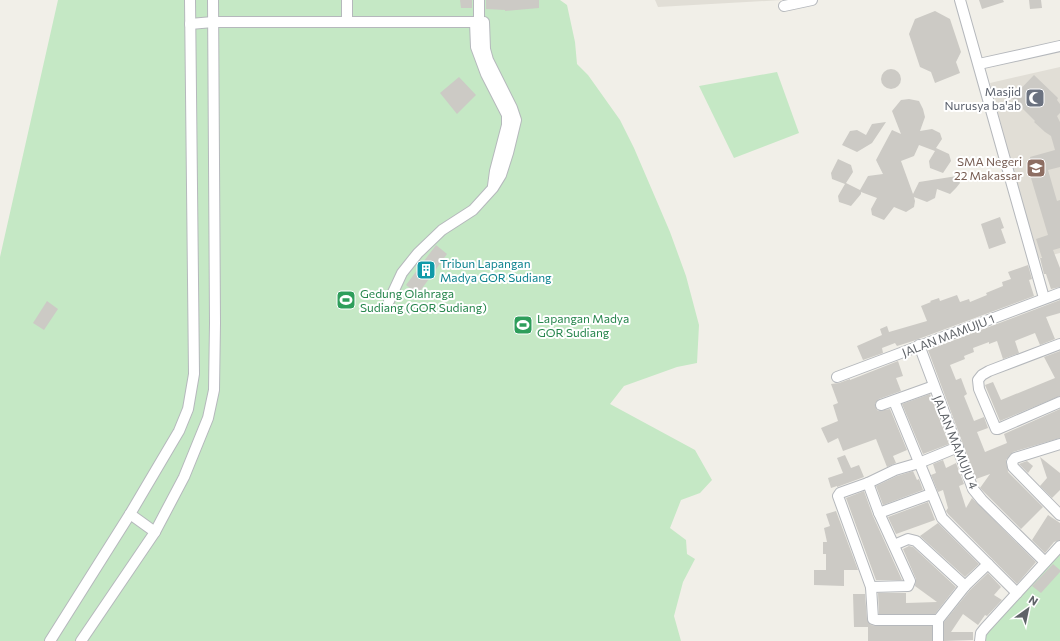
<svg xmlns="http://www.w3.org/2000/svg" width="1060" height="641" viewBox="0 0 1060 641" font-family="Commissioner,sans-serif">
  <rect width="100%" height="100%" fill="#f1efe8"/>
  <g fill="#e1ded6">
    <polygon points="655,0 782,0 658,7"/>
    <polygon points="1060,67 1060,253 1036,259 990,83"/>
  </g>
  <g fill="#c5e8c5">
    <polygon points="58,0 560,0 567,5 575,42 577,64 588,75 620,120 634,148 670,232 686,276 699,325 697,363 677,367 624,386 610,404 695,450 712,480 700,493 681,500 670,528 686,540 687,554 695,559 683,582 674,616 681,641 0,641 0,257"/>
    <polygon points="777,72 799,133 734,158 699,86"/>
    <polygon points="1060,546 1060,641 980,641"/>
  </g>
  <g fill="#cccac5">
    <polygon points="460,0 472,0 472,8 461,8"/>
    <polygon points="486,0 539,0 539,8 505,11 505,10 486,9"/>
    <polygon points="979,0 1003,0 1004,2 982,9"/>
    <polygon points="1029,0 1041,0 1042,8 1030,9"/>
    <polygon points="935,11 950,19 961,52 956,62 960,73 935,83 931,72 920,67 909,34 915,19"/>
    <circle cx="891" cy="79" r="10"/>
    <polygon points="1034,75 1058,98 1057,100 1060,104 1060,113 1057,116 1060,122 1060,167 1048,170 1057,201 1060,200 1060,248 1053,250 1060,268 1060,287 1051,289 1046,274 1044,274 1040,258 1042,258 1036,239 1048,235 1031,178 1035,176 1030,157 1055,150 1051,136 1045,132 1034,122 1035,121 1012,98"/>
    <polygon points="459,77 476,95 457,114 440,93"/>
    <polygon points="909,99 919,101 923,109 925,117 920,131 932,129 940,133 942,139 936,148 949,154 951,161 943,173 930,168 929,161 935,151 919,145 914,156 901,161 913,194 919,182 957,176 960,183 956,188 950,194 937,189 935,198 927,202 914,197 915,201 914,207 906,212 894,207 884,220 872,215 871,209 877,198 861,192 861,194 851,206 839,202 838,196 845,184 832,179 831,173 838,159 851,165 853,172 846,183 860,190 868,176 883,174 876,160 892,130 901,134 892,111 901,100"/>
    <polygon points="886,122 872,143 857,152 842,145 850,131 857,130 866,135 872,124"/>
    <polygon points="1000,217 1004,228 1001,229 1006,243 989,249 981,224"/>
    <polygon points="436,245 447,254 418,294 406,285"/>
    <polygon points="1028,265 1032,279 1029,280 1034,296 913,341 897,346 895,343 882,348 883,353 863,360 857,346 882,335 880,329 887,326 889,332 927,321 921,306 931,302 930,301 939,298 940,301 957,295 960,302 969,299 970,302 987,295 986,293 1003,286 1002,282 1011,279 1008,272"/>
    <polygon points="1060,300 1060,313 1046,317 1055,339 1040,345 1035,333 1015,341 1019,353 1003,359 997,341 989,344 989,342 973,348 974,352 964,356 965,359 950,365 956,380 961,378 967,394 964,396 974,421 984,417 988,428 977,432 985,452 1007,443 1004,434 1060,409 1060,438 1013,452 1006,460 1008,472 1043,507 1021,529 980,488 990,474 976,479 928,350"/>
    <polygon points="47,301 58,309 44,330 33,323"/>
    <polygon points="1060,351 1060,396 1000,421 985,385 993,382 1001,400 1055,378 1044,357"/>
    <polygon points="898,361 903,376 896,378 901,391 879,399 875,404 877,410 879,411 890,409 907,450 893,456 896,463 887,467 876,439 843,451 838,438 828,443 821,428 838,421 833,405 838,403 831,384 839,383 850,379 850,380"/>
    <polygon points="930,394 949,444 923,454 902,404"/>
    <polygon points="845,455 851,468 859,465 864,477 837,487 837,486 831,488 828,478 843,473 837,458"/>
    <polygon points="1040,457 1060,473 1060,490 1052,498 1040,486 1047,478"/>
    <polygon points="943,460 946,468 956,463 964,484 959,486 966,508 972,498 1036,562 1017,584 948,514 946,511 948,508 943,490 938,492 931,475 936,473 933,464"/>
    <polygon points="1027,461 1033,466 1028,473 1019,464"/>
    <polygon points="913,471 917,480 919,479 923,490 883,505 876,486 897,476"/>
    <polygon points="864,491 873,516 902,580 876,580 846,498"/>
    <polygon points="928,502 935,520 896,534 888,517"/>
    <polygon points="836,511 858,570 844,570 844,586 814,585 814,570 826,570 826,554 823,554 823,542 827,542 824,528 830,526 826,514"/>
    <polygon points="1048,515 1060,523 1060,540 1054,542 1045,553 1032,540"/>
    <polygon points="938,523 979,564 965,577 920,536"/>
    <polygon points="909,546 913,547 956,587 935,614 879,614 878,593 906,593 906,603 937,602 915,586 916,579 903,549"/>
    <polygon points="1053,564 1060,570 1060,572 1041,593 1032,586"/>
    <polygon points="988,573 1001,587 994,595 1002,600 987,616 985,615 978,625 963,614 951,632 973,632 973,640 944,641 944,622 970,590"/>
    <polygon points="853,594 865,594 867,619 871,625 876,626 932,626 932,641 868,641 868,627 854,627"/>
  </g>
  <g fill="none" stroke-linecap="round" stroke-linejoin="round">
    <defs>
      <g id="minor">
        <polyline points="347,0 347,22"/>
        <polyline points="479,0 479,22"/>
        <polyline points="960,0 1044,298"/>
        <polyline points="784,6 812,0"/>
        <polyline points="475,22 476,47 486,74 507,115 507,125 495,171 493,186"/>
        <polyline points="190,24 213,22 484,22 485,49 488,60 512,108 516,120 508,153 501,175 493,188 473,210 442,230 418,253 402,273 389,301"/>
        <polyline points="979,64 1060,46"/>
        <polyline points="1060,344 989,371 982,375 978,380 979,389 996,429 998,429 1060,402"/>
        <polyline points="919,345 973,489 982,500 1045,562"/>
        <polyline points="837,377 1060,293"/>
        <polyline points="894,401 942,518 1017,593"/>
        <polyline points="881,405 934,386"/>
        <polyline points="1060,444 1015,458 1012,462 1013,467 1060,515"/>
        <polyline points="868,483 879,513 910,581 908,586 871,587"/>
        <polyline points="879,513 931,494"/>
        <polyline points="130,514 155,532"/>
        <polyline points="894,545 908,539 916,541 965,586"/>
        <polyline points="938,620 876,620 873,619 871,587 838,496 840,493 868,483 895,470 919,463 958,447"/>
        <polyline points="50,641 130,514 179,431 188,409 194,374 190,0"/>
        <polyline points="81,641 155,532 184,477 208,418 214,390 215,323 213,0"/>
        <polyline points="938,641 938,620 965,586 988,564"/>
        <polyline points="980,641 981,633 985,628 1060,546"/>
      </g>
    </defs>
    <use href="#minor" stroke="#b5b8bc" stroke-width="12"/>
    <use href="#minor" stroke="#fff" stroke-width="10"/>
  </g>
  <defs>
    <symbol id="mosque-square" viewBox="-11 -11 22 22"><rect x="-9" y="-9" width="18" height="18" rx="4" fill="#6b7280" stroke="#fff"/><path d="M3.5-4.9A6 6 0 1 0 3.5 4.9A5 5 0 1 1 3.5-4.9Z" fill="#fff"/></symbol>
    <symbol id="school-square" viewBox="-11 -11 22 22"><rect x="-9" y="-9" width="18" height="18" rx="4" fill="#8d6e63" stroke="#fff"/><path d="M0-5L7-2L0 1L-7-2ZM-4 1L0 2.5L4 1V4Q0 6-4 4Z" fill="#fff"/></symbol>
    <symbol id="building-square" viewBox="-11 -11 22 22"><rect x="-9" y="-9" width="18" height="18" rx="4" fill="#0f9aa8" stroke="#fff"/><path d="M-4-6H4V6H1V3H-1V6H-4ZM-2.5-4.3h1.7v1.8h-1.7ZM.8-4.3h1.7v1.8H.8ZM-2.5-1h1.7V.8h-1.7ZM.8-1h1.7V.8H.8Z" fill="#fff"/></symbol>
    <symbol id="stadium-square" viewBox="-11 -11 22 22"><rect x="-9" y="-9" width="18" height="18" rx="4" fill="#2e9e5b" stroke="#fff"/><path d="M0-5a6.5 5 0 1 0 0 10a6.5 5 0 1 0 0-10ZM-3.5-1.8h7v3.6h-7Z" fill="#fff"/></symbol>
  </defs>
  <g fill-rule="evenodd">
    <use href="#mosque-square" x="1024" y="87" width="22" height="22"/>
    <use href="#school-square" x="1025" y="157" width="22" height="22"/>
    <use href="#building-square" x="415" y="259" width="22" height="22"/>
    <use href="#stadium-square" x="335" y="289" width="22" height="22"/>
    <use href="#stadium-square" x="512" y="314" width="22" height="22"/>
  </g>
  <g text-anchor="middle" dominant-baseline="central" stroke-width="4" stroke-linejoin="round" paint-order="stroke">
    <g font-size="12" fill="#5b616d" stroke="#fff" text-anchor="end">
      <text x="1021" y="91">Masjid<tspan x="1021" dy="14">Nurusya ba'ab</tspan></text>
    </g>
    <g font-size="12" fill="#785e54" stroke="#fff" text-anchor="end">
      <text x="1022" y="161">SMA Negeri<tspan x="1022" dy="14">22 Makassar</tspan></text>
    </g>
    <g font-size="12" fill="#0d838f" stroke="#fff" text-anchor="start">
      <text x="440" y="263">Tribun Lapangan<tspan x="440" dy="14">Madya GOR Sudiang</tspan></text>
    </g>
    <g font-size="12" fill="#27864d" stroke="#fff" text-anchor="start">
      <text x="360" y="293">Gedung Olahraga<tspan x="360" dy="14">Sudiang (GOR Sudiang)</tspan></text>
      <text x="537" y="318">Lapangan Madya<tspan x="537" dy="14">GOR Sudiang</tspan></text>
    </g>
    <g font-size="12" fill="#5f6368" stroke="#fff">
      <text transform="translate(948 335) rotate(-21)">JALAN MAMUJU 1</text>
      <text transform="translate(956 442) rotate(68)">JALAN MAMUJU 4</text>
    </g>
  </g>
  <g transform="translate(1028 609) rotate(33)" stroke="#ffffff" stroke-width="3" paint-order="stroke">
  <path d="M0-3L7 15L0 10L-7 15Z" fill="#5f6368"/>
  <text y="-6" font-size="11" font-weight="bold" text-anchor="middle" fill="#5f6368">N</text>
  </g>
</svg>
